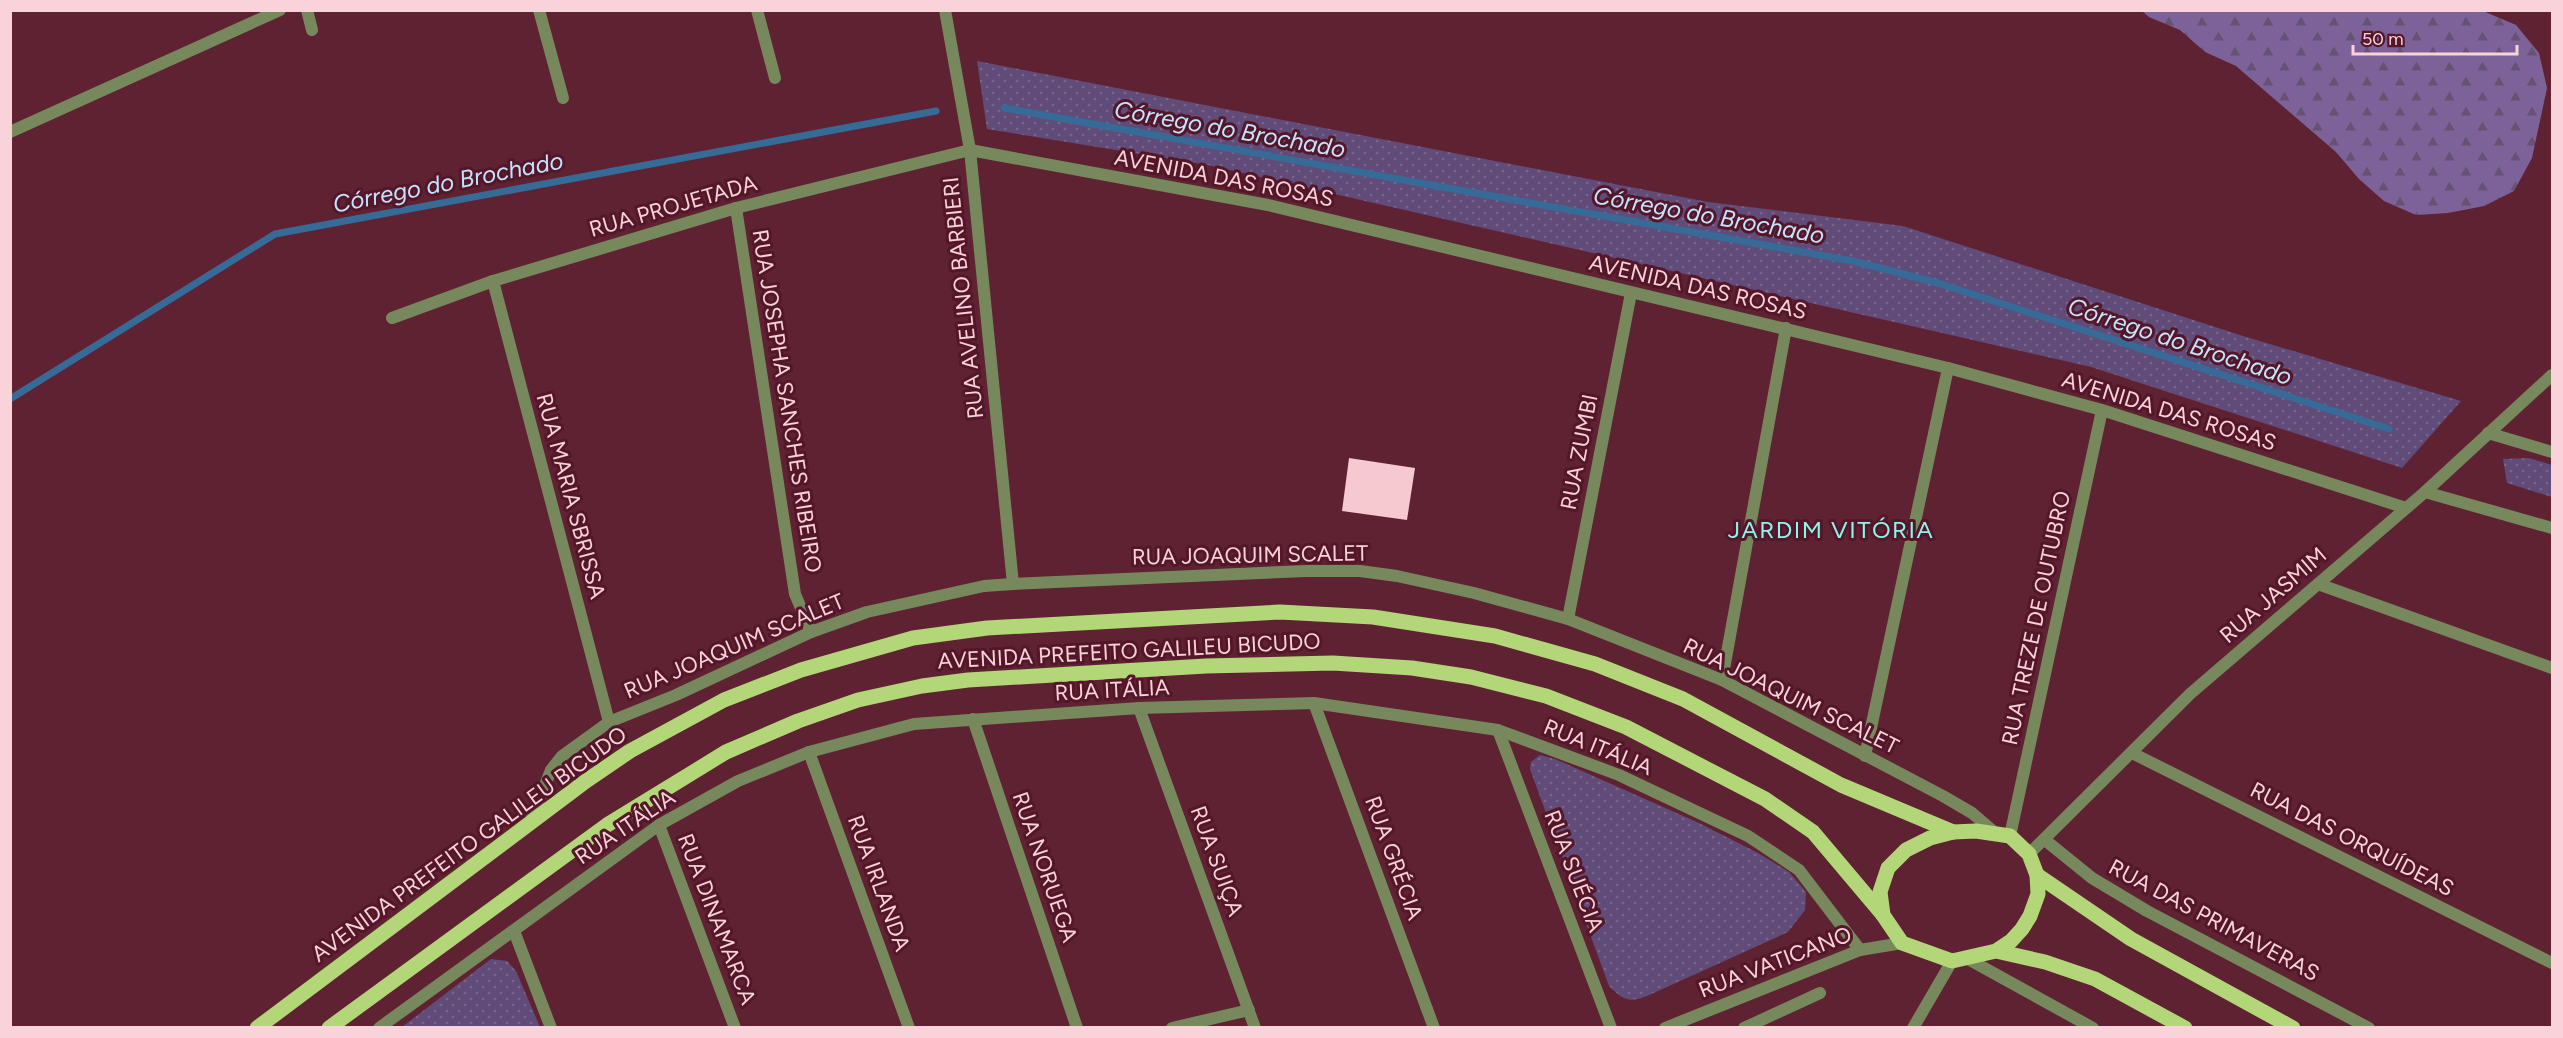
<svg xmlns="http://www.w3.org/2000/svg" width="2563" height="1038" viewBox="0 0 2563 1038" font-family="Figtree,sans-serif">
  <defs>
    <pattern id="grass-dots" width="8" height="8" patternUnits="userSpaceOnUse" patternTransform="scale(1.5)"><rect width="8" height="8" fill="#614b79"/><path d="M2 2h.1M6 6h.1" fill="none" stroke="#79648b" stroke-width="1.8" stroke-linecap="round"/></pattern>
    <pattern id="forest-firs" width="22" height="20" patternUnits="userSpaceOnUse" patternTransform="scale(1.5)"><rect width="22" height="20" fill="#7d629a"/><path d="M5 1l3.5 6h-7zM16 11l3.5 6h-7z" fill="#665272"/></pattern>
  </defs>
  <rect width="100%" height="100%" fill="#5f2233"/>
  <g fill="url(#grass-dots)">
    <polygon points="977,61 1708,202 1903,226 2243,336 2461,401 2402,468 2091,367 1208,165 987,129"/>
    <polygon points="2529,458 2552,465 2552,497 2507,483 2503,459"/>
    <path d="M1540,755L1555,759L1699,823L1758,853L1789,872L1806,892L1805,910L1788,932L1647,996C1629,1003 1623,1000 1609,986L1530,769L1531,762Z"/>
    <polygon points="491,959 507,961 516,971 540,1027 402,1027"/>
  </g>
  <polygon fill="url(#forest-firs)" points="2142,11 2483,11 2516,25 2539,53 2547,88 2532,158 2514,191 2484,206 2448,213 2416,215 2384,201 2359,179 2336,152 2236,66 2205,52 2180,30 2149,17"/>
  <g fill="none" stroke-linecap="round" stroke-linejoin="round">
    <g stroke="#376b97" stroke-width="7">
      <polyline points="1004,108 1853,261 1938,283 2389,429"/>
      <polyline points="10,399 275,234 936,111"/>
    </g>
  </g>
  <polygon fill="#f6c8d0" points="1349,458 1415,468 1407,520 1342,511"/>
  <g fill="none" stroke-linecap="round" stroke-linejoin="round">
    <polyline stroke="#77885c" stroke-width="12" points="1744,1028 1820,993"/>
    <g stroke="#77885c" stroke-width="12">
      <polyline points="307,10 312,30"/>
      <polyline points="539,10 563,98"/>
      <polyline points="757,10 775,78"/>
      <polyline points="945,10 970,150 1013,584"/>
      <polyline points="10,132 280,10"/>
      <polyline points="736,208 795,594 811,632"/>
      <polyline points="493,281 609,722"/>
      <polyline points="392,318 493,281 736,208 970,150 1268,205 1948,368 2102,410 2406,508"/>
      <polyline points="2488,433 2552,452"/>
      <polyline points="2425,492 2552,528"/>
      <polyline points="2318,584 2552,668"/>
      <polyline points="1568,619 1631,293"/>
      <polyline points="1722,680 1786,328"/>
      <polyline points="1314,703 1434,1028"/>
      <polyline points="1139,708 1255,1028"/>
      <polyline points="973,719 1077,1028"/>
      <polyline points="1498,730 1611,1028"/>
      <polyline points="809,752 909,1028"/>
      <polyline points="2132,753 2552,963"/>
      <polyline points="1865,756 1948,368"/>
      <polyline points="530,823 551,770 562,756 609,722 676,695 811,632 867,612 984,586 1013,584 1306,571 1360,571 1397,576 1474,593 1568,619 1722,680 1943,796 1972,813 1993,831"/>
      <polyline points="659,825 735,1028"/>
      <polyline points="2010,836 2102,410"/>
      <polyline points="2045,840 2092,878 2147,911 2369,1028"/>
      <polyline points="2029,854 2190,694 2425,492 2552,375"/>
      <polyline points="514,931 551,1028"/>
      <polyline points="1968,959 2093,1028"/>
      <polyline points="379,1028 659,825 738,781 809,752 914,724 1139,708 1314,703 1498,730 1619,775 1748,836 1799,870 1860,950"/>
      <polyline points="1172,1028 1249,1010"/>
      <polyline points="1665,1028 1860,950 1902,943"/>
      <polyline points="1913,1028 1952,961"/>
    </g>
    <g stroke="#b2d678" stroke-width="15">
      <polyline points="2037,875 2131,939 2293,1028"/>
      <polyline points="1996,951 2011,941 2022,929 2030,916 2038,894 2037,875 2029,854 2010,836 1976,831 1953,832 1930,838 1906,850 1888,868 1880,892 1883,915 1902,943 1952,961 1996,951 2045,962 2095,979 2185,1028"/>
      <polyline points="257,1028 586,781 630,751 724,700 801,670 913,638 987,628 1280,612 1373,617 1495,636 1595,664 1683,699 1841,785 1953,832"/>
      <polyline points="329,1028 607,825 726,752 798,721 858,700 922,686 968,680 1206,666 1333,663 1412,668 1471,677 1546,696 1626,727 1765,799 1813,832 1883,915"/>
    </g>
  </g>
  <g text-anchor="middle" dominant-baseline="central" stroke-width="6" stroke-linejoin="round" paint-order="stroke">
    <g font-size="22" fill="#fad2d9" stroke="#531729">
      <text transform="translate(1224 178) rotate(11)">AVENIDA DAS ROSAS</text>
      <text transform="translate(673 206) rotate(-16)">RUA PROJETADA</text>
      <text transform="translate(1698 287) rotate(13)">AVENIDA DAS ROSAS</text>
      <text transform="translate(963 298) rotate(-96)">RUA AVELINO BARBIERI</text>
      <text transform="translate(787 401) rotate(81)">RUA JOSEPHA SANCHES RIBEIRO</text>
      <text transform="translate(2169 411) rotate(17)">AVENIDA DAS ROSAS</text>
      <text transform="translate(1579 452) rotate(-79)">RUA ZUMBI</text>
      <text transform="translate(571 496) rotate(75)">RUA MARIA SBRISSA</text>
      <text transform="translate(1250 555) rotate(-1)">RUA JOAQUIM SCALET</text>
      <text transform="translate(2273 595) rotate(-41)">RUA JASMIM</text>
      <text transform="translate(2036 618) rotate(-78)">RUA TREZE DE OUTUBRO</text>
      <text transform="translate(734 646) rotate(-23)">RUA JOAQUIM SCALET</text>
      <text transform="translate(1129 651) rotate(-3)">AVENIDA PREFEITO GALILEU BICUDO</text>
      <text transform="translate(1112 690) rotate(-3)">RUA ITÁLIA</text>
      <text transform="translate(1791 696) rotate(26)">RUA JOAQUIM SCALET</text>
      <text transform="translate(1598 747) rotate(22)">RUA ITÁLIA</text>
      <text transform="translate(625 827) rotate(-34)">RUA ITÁLIA</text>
      <text transform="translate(2352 839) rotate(27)">RUA DAS ORQUÍDEAS</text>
      <text transform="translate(469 844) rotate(-36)">AVENIDA PREFEITO GALILEU BICUDO</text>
      <text transform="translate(1394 858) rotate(70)">RUA GRÉCIA</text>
      <text transform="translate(1217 861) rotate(70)">RUA SUIÇA</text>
      <text transform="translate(1045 867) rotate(71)">RUA NORUEGA</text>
      <text transform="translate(1574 871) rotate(69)">RUA SUÉCIA</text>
      <text transform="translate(879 883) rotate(70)">RUA IRLANDA</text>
      <text transform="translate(717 919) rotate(69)">RUA DINAMARCA</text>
      <text transform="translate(2214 920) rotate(28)">RUA DAS PRIMAVERAS</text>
      <text transform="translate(1775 962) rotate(-21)">RUA VATICANO</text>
    </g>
    <g font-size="24" font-style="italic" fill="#c6e3fd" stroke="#531729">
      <text transform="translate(1230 129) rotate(10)">Córrego do Brochado</text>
      <text transform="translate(448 182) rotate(-11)">Córrego do Brochado</text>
      <text transform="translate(1709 215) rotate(10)">Córrego do Brochado</text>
      <text transform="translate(2180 341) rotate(18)">Córrego do Brochado</text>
    </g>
    <g font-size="24" letter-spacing="1.5" fill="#8df6ea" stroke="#531729">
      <text x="1831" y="529">JARDIM VITÓRIA</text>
    </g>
  </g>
  <rect width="2563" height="1038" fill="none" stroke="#fad2d9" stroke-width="24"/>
  <path d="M2353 45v9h164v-9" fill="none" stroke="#fad2d9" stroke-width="3"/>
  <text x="2362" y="45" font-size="18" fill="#fad2d9" stroke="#531729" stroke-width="4.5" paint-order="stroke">50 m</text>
</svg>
